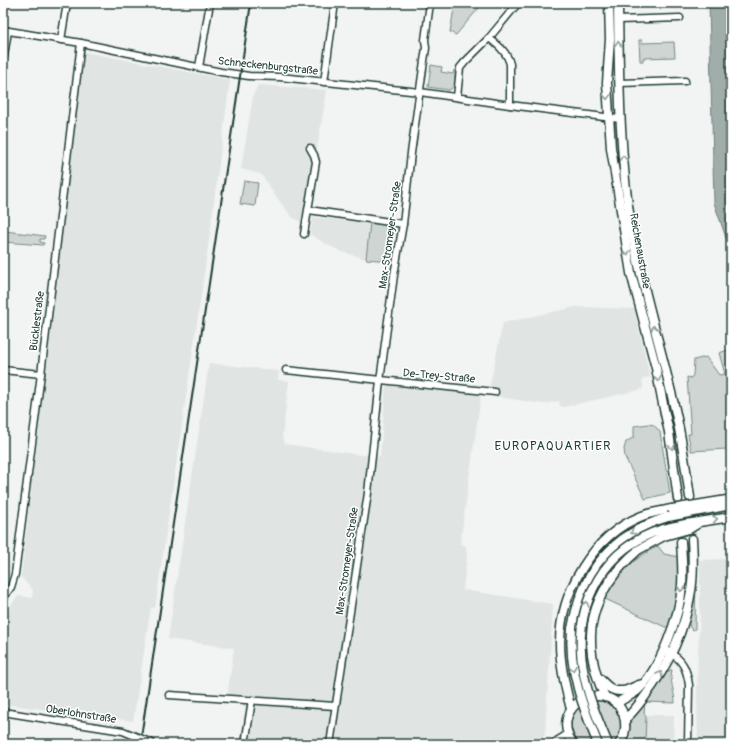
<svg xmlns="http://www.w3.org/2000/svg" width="734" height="747" viewBox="0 0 734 747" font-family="Pangolin,sans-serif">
  <rect width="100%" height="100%" fill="#f2f3f3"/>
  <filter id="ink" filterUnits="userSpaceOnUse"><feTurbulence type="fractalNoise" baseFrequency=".025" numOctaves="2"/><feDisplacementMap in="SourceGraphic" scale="8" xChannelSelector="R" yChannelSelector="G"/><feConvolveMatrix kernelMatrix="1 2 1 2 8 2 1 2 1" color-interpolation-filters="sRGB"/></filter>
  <g filter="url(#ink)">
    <g fill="#e0e4e3">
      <polygon points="84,52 230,80 209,240 155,608 151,607 133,721 3,704 3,616 17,597 21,596 32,598 33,590 21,577 62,221"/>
      <polygon points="258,85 327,90 304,224 292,217 280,202 261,174 241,169 253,96"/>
      <polygon points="313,217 394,226 390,261 366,259 340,251 326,244 310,234"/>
      <polygon points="575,307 634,309 650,377 642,379 643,389 564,407 560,406 559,401 543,404 488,395 503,323"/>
      <polygon points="209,363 279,371 278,380 289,381 282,437 285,444 368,456 380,457 386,386 389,385 481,394 460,544 466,546 467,556 463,590 553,604 545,734 539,744 240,744 244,714 246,712 245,708 241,705 238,705 239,700 227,699 234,648 168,639"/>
      <polygon points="731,559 731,744 698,744 697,697 698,650 700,615 700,560"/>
      <polygon points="644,715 674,715 673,744 643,744"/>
    </g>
    <g fill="#ced5d3" stroke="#768984">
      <polygon points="455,3 483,3 456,35 450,32"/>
      <polygon points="639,40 642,40 642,43 674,42 675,57 643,58 643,61 640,61"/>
      <path d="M431,65L442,67L441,72L453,74L454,70L455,71C456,77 456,88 449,90L428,87Z"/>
      <polygon points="244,181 258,183 255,206 240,204"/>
      <polygon points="370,223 394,226 390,261 366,259"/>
      <polygon points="5,231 45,236 44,239 40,239 40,242 44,243 43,245 3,242"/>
      <polygon points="731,349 731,433 727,449 691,451 688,434 691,434 687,377 691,378 693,375 694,360 706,357 719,375 725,374 719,353"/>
      <polygon points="649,424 654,425 660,432 670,493 645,499 625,457 624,449 626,442 634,437 634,426"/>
      <path d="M658,546L664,554L679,557L678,595L669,627H665L603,598C619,574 632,559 658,546Z"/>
      <path d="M696,579L695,627V629L692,630C683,622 694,591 696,579Z"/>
      <path d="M670,670H672C669,681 675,692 675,703L645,702L644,714L646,715L645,744H626L632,718L655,689L663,676Z"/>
      <path d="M597,700C619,703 630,729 612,744H580C569,734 567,713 581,704C585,702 592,701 597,700Z"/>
    </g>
    <polygon fill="#a1adaa" stroke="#6d807b" points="709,3 731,3 731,252 714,203"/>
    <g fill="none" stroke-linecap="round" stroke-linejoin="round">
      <polyline stroke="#c8cfcd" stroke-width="8" stroke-dasharray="8 4" stroke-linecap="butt" points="691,507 692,539"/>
      <defs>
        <g id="minor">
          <polyline points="618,20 680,18"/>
          <polyline points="3,30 81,43 221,72 249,76 280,77 420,92 510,105 620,119"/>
          <path d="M489,38C498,45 507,52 510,64V105"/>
          <polyline points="61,40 67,3"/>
          <polyline points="3,62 8,31"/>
          <polyline points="199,67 210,3"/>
          <polyline points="324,82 335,3"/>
          <polyline points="619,83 685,81"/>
          <polyline points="457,97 460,68 465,62 489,38 518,3"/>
          <polyline points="309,210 403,224"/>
          <polyline points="304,234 316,162 314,155 310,148"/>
          <polyline points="3,370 41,374"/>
          <polyline points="286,370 495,392"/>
          <polyline points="3,598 11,587 15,574 41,374 81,43"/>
          <path d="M668,652C683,659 687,670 689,685L688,744"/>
          <polyline points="169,695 335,706"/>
          <polyline points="3,712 59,721"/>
          <polyline points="245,744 252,700"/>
          <polyline points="330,744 368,493 380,381 394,275 403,224 411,153 424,61 426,48 425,40 430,3"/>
          <polyline points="554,744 558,740 568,734"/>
        </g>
        <g id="major">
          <polyline points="609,3 610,39 607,83 611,148 631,273 656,368 664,409 669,432 678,499"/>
          <path d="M618,3C619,80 619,156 632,232C643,293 663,353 676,414C682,441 686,469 690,497"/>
          <polyline points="699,522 731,517"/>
          <path d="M572,629C582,571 612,534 668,517"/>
          <path d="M599,678C608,687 613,694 627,690C633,688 637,685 643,684"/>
          <path d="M605,697C578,638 590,592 638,550"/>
          <path d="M616,704C622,699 631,696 637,691C660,670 680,616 682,585C683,571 682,557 681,542"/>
          <path d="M571,709C565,687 560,665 560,643C560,592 593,535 642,516C652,512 662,511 672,509"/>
          <path d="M625,719C633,713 637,706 643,699C667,668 685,630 691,591C694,573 693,556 692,539"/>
          <path d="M573,744C544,702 617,673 625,721C626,729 624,738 619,744"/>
        </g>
      </defs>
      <use href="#minor" stroke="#1f3d34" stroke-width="9"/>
      <use href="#major" stroke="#1f3d34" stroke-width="11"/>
      <use href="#minor" stroke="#fff" stroke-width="6"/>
      <use href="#major" stroke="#fff" stroke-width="8"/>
      <polyline stroke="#1f3d34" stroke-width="2" points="140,744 251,3"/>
      <defs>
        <polyline id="minor-bridge" points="59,721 123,731 154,744"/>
        <g id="major-bridge">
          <polyline points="672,509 727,500 731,501"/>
          <polyline points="668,517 731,505"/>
          <polyline points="638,550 664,536 689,529 697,524"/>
          <path d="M572,629C568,670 583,707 598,744"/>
          <path d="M608,744C598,720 587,695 583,669C573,613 597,556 652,533C667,527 683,524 699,522"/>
        </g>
      </defs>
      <use href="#minor-bridge" stroke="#1f3d34" stroke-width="9" stroke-linecap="butt"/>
      <use href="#major-bridge" stroke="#1f3d34" stroke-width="11" stroke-linecap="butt"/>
      <use href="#minor-bridge" stroke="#fff" stroke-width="6"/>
      <use href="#major-bridge" stroke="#fff" stroke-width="8"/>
    </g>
    <defs><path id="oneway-chevron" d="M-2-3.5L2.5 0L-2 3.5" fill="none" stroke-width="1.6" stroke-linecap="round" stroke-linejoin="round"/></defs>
    <g stroke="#8f9e9a">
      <use href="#oneway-chevron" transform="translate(618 44) rotate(-92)"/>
      <use href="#oneway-chevron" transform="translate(607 97) rotate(88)"/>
      <use href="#oneway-chevron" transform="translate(623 158) rotate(-95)"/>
      <use href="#oneway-chevron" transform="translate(627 253) rotate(79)"/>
      <use href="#oneway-chevron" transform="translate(654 328) rotate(-105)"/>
      <use href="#oneway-chevron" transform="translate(658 379) rotate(79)"/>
      <use href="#oneway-chevron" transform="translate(672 447) rotate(82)"/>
      <use href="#oneway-chevron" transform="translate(715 519) rotate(-9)"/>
      <use href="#oneway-chevron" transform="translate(633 532) rotate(148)"/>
      <use href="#oneway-chevron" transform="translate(681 589) rotate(96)"/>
      <use href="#oneway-chevron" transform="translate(586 604) rotate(-71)"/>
      <use href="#oneway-chevron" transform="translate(573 668) rotate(80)"/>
      <use href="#oneway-chevron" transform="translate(660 674) rotate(-61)"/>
    </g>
  </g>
  <g text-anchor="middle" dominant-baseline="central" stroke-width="3" stroke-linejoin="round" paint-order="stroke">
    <g font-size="11" fill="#1f3d34" stroke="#fff">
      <text transform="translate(268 66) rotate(6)">Schneckenburgstraße</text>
      <text transform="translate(390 235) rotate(-82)">Max-Stromeyer-Straße</text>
      <text transform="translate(640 251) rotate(80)">Reichenaustraße</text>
      <text transform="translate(37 321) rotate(-83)">Bücklestraße</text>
      <text transform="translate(439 376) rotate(5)">De-Trey-Straße</text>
      <text transform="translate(347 561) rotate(-82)">Max-Stromeyer-Straße</text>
      <text transform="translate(81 714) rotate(9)">Oberlohnstraße</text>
    </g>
    <g font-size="13" letter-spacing="1" fill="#1f3d34" stroke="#fff">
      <text x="553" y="446">EUROPAQUARTIER</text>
    </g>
  </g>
  <rect width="734" height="747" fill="none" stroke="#fff" stroke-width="16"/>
  <rect x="8" y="8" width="718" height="731" fill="none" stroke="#1f3d34" stroke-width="1.5" filter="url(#ink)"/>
</svg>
